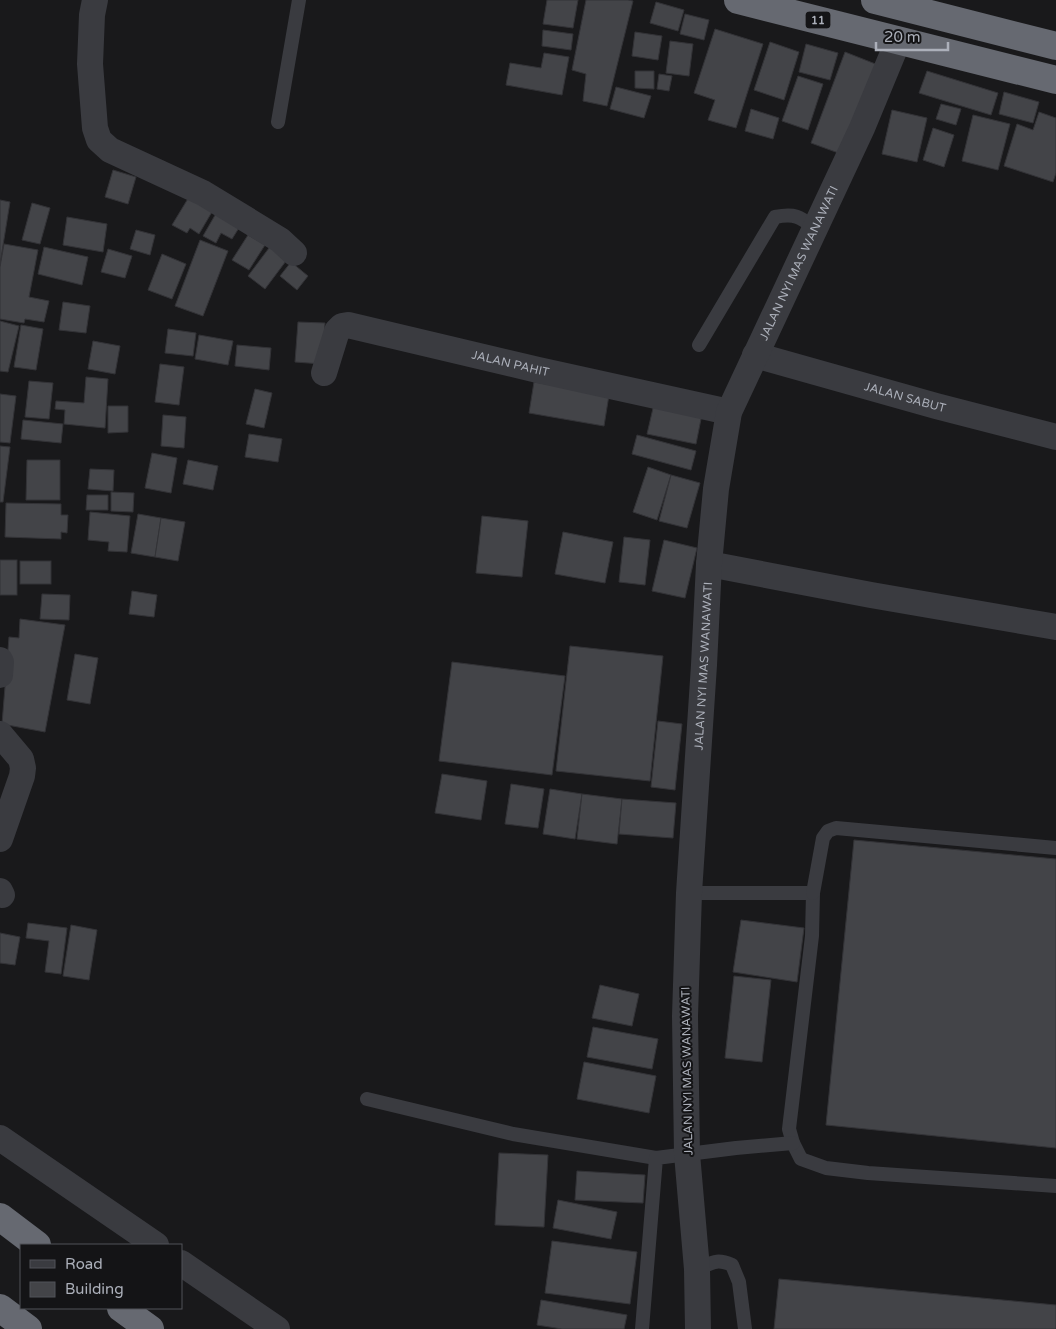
<svg xmlns="http://www.w3.org/2000/svg" width="1056" height="1329" viewBox="0 0 1056 1329" font-family="'Varela Round',sans-serif">
  <rect width="100%" height="100%" fill="#19191b"/>
  <g fill="#434448" stroke="#333337">
    <polygon points="547,0 578,0 573,28 543,24"/>
    <polygon points="586,0 628,0 633,1 607,106 583,101 586,74 572,70"/>
    <polygon points="656,2 684,10 678,31 650,23"/>
    <polygon points="685,14 709,20 704,40 680,34"/>
    <polygon points="715,29 763,44 736,128 708,120 715,100 694,93"/>
    <polygon points="543,30 573,34 571,50 542,46"/>
    <polygon points="635,32 662,36 658,60 632,56"/>
    <polygon points="670,41 693,44 689,76 666,73"/>
    <polygon points="770,42 799,52 784,100 754,90"/>
    <polygon points="806,44 838,53 830,80 799,72"/>
    <polygon points="845,52 878,65 844,155 811,143"/>
    <polygon points="544,53 569,57 562,95 506,85 510,63 541,68"/>
    <polygon points="635,71 654,71 654,89 635,88"/>
    <polygon points="927,71 998,93 991,115 919,93"/>
    <polygon points="659,74 672,76 669,91 657,89"/>
    <polygon points="798,76 823,84 808,130 782,121"/>
    <polygon points="616,87 651,96 644,118 610,109"/>
    <polygon points="1004,92 1039,102 1033,123 999,114"/>
    <polygon points="941,104 961,109 956,125 936,119"/>
    <polygon points="751,109 779,118 773,139 745,131"/>
    <polygon points="892,110 927,118 917,162 882,154"/>
    <polygon points="1039,112 1056,118 1056,173 1053,182 1004,166 1017,124 1033,130"/>
    <polygon points="973,115 1010,124 998,170 962,161"/>
    <polygon points="933,128 954,135 944,167 923,160"/>
    <polygon points="113,170 136,177 128,204 105,197"/>
    <polygon points="192,192 216,205 199,234 190,228 187,233 172,225"/>
    <polygon points="0,200 10,202 0,264"/>
    <polygon points="32,203 50,208 40,244 22,240"/>
    <polygon points="218,210 242,223 232,239 221,233 216,243 203,236"/>
    <polygon points="67,217 107,224 103,252 63,245"/>
    <polygon points="136,230 155,235 150,255 130,249"/>
    <polygon points="248,235 265,245 249,270 232,260"/>
    <polygon points="200,240 228,251 203,316 175,306"/>
    <polygon points="275,240 292,253 265,289 248,276"/>
    <polygon points="4,244 38,250 29,297 49,301 44,322 25,319 24,323 0,319 0,267"/>
    <polygon points="44,247 88,257 82,285 38,274"/>
    <polygon points="108,249 132,256 125,278 101,272"/>
    <polygon points="162,254 186,264 172,299 148,290"/>
    <polygon points="291,262 308,276 297,290 280,276"/>
    <polygon points="63,302 90,306 86,333 59,330"/>
    <polygon points="0,321 19,326 8,372 0,371"/>
    <polygon points="298,322 325,323 322,364 295,362"/>
    <polygon points="21,325 43,329 36,370 14,367"/>
    <polygon points="168,329 196,333 193,356 165,353"/>
    <polygon points="199,335 233,341 228,365 195,359"/>
    <polygon points="93,341 120,346 115,374 88,369"/>
    <polygon points="237,345 271,348 269,370 235,366"/>
    <polygon points="160,364 184,367 179,405 155,402"/>
    <polygon points="86,377 108,379 105,428 64,424 65,410 55,409 56,401 84,403"/>
    <polygon points="29,381 53,383 49,419 25,417"/>
    <polygon points="534,382 609,395 604,426 529,413"/>
    <polygon points="255,389 272,393 264,428 246,424"/>
    <polygon points="0,394 16,396 10,443 0,442"/>
    <polygon points="654,404 702,414 696,444 647,434"/>
    <polygon points="108,406 128,406 128,432 108,433"/>
    <polygon points="163,415 186,417 184,448 161,446"/>
    <polygon points="23,420 63,424 61,443 21,439"/>
    <polygon points="249,434 282,439 278,462 245,457"/>
    <polygon points="637,435 696,451 691,470 632,454"/>
    <polygon points="0,446 10,447 3,502 0,502"/>
    <polygon points="152,453 177,458 171,493 145,488"/>
    <polygon points="27,460 60,460 60,500 26,500"/>
    <polygon points="188,460 218,466 213,490 183,484"/>
    <polygon points="648,467 671,475 657,520 633,512"/>
    <polygon points="90,469 114,470 113,491 88,489"/>
    <polygon points="671,475 700,483 687,528 659,521"/>
    <polygon points="111,492 134,493 133,512 111,511"/>
    <polygon points="87,495 108,495 108,510 86,510"/>
    <polygon points="6,503 61,504 61,515 68,515 67,533 61,532 61,539 5,537"/>
    <polygon points="90,512 130,516 127,552 108,551 109,542 88,540"/>
    <polygon points="138,514 161,518 155,557 131,553"/>
    <polygon points="482,516 528,521 522,577 476,573"/>
    <polygon points="161,518 185,522 178,561 155,557"/>
    <polygon points="563,532 613,542 605,583 555,574"/>
    <polygon points="624,537 650,540 645,585 619,582"/>
    <polygon points="664,540 697,548 685,598 652,591"/>
    <rect x="0" y="560" width="17" height="35"/>
    <rect x="20" y="561" width="31" height="23"/>
    <polygon points="132,591 157,595 154,617 129,614"/>
    <polygon points="42,594 70,595 69,620 40,619"/>
    <polygon points="20,619 65,625 45,732 2,724 9,637 19,638"/>
    <polygon points="570,646 663,656 650,781 556,771"/>
    <polygon points="75,654 98,658 90,704 67,700"/>
    <polygon points="452,662 565,676 552,775 439,761"/>
    <polygon points="658,721 682,724 675,790 651,787"/>
    <polygon points="442,774 487,781 481,820 435,813"/>
    <polygon points="511,784 544,789 538,828 505,824"/>
    <polygon points="550,789 582,794 575,839 543,834"/>
    <polygon points="582,794 622,799 617,844 577,839"/>
    <polygon points="622,799 676,803 673,838 619,834"/>
    <polygon points="854,840 1056,859 1056,1148 826,1125"/>
    <polygon points="741,920 804,928 797,982 733,972"/>
    <polygon points="28,923 67,928 61,974 45,972 49,941 26,938"/>
    <polygon points="71,925 97,930 89,980 63,976"/>
    <polygon points="0,933 20,937 15,965 0,963"/>
    <polygon points="734,976 771,980 762,1062 725,1058"/>
    <polygon points="600,985 639,994 632,1026 592,1018"/>
    <polygon points="593,1027 658,1039 652,1069 587,1057"/>
    <polygon points="584,1062 656,1076 649,1113 577,1099"/>
    <polygon points="499,1153 548,1155 544,1227 495,1225"/>
    <polygon points="577,1171 645,1175 643,1203 575,1200"/>
    <polygon points="558,1200 617,1212 611,1239 553,1228"/>
    <polygon points="552,1241 637,1252 630,1304 545,1293"/>
    <polygon points="779,1279 1056,1305 1056,1329 774,1329"/>
    <polygon points="541,1300 627,1315 624,1329 562,1329 537,1325"/>
  </g>
  <g fill="none" stroke-linecap="round" stroke-linejoin="round">
    <g stroke="#3a3b40" stroke-width="14">
      <polyline points="278,122 299,0"/>
      <path d="M699,345L775,217C796,213 800,217 816,229"/>
      <polyline points="689,893 813,893 812,936 789,1129 793,1143 801,1159 826,1168 868,1173 1056,1186"/>
      <polyline points="813,893 823,838 828,831 836,828 1056,848"/>
      <polyline points="367,1099 513,1134 656,1158"/>
      <path d="M697,1269C712,1263 716,1258 732,1265L739,1282L745,1329"/>
      <polyline points="642,1329 656,1158 736,1148 793,1143"/>
    </g>
    <g stroke="#3a3b40" stroke-width="26">
      <polyline points="95,0 92,15 90,64 95,128 99,140 110,150 203,193 280,240 294,253"/>
      <path id="s1" d="M755,355L936,406L1056,437"/>
      <path id="s2" d="M324,373L337,331L342,326L348,325L538,370L729,412"/>
      <polyline points="709,564 871,595 1056,627"/>
      <polyline points="0,660 1,662 0,675"/>
      <polyline points="0,734 21,759 23,768 22,776 0,839"/>
      <polyline points="0,891 2,895"/>
      <polyline points="0,1138 156,1245"/>
      <polyline points="181,1263 277,1329"/>
      <path id="s3" d="M698,1329L697,1269L687,1154L685,1016L689,893L704,665L709,564L716,489L729,412L862,128L898,41"/>
    </g>
    <g stroke="#666971" stroke-width="28">
      <polyline points="738,0 1056,80"/>
      <polyline points="875,0 1056,46"/>
      <polyline points="0,1217 37,1245"/>
      <polyline points="0,1308 28,1329"/>
      <polyline points="121,1308 150,1329"/>
    </g>
  </g>
  <g text-anchor="middle" dominant-baseline="central" stroke-width="4" stroke-linejoin="round" paint-order="stroke">
    <rect fill="#141416" stroke="#7e8189" stroke-width="1" x="805.5" y="11.5" width="25" height="17" rx="4"/>
    <g font-size="11" font-weight="bold" fill="#acb0ba">
      <text x="818" y="20">11</text>
    </g>
    <g font-size="12" fill="#acb0ba" stroke="#141416">
      <text stroke="none"><textPath href="#s3" startOffset="1084">JALAN NYI MAS WANAWATI</textPath></text>
      <text stroke="none"><textPath href="#s2" startOffset="224">JALAN PAHIT</textPath></text>
      <text stroke="none"><textPath href="#s1" startOffset="156">JALAN SABUT</textPath></text>
      <text stroke="none"><textPath href="#s3" startOffset="664">JALAN NYI MAS WANAWATI</textPath></text>
      <text transform="translate(687 1071) rotate(-91)">JALAN NYI MAS WANAWATI</text>
    </g>
  </g>
  <rect x="20" y="1244" width="162" height="65" fill="#141416" stroke="#515258"/>
  <rect x="30" y="1260" width="25" height="8" fill="#3a3b40" stroke="#515258"/>
  <text x="65" y="1269" font-size="15" fill="#acb0ba">Road</text>
  <rect x="30" y="1282" width="25" height="15" fill="#434448" stroke="#515258"/>
  <text x="65" y="1294" font-size="15" fill="#acb0ba">Building</text>
  <path d="M876 42v8h72v-8" fill="none" stroke="#acb0ba" stroke-width="2.5"/>
  <text x="884" y="42" font-size="15" fill="#acb0ba" stroke="#141416" stroke-width="4" paint-order="stroke">20 m</text>
</svg>
